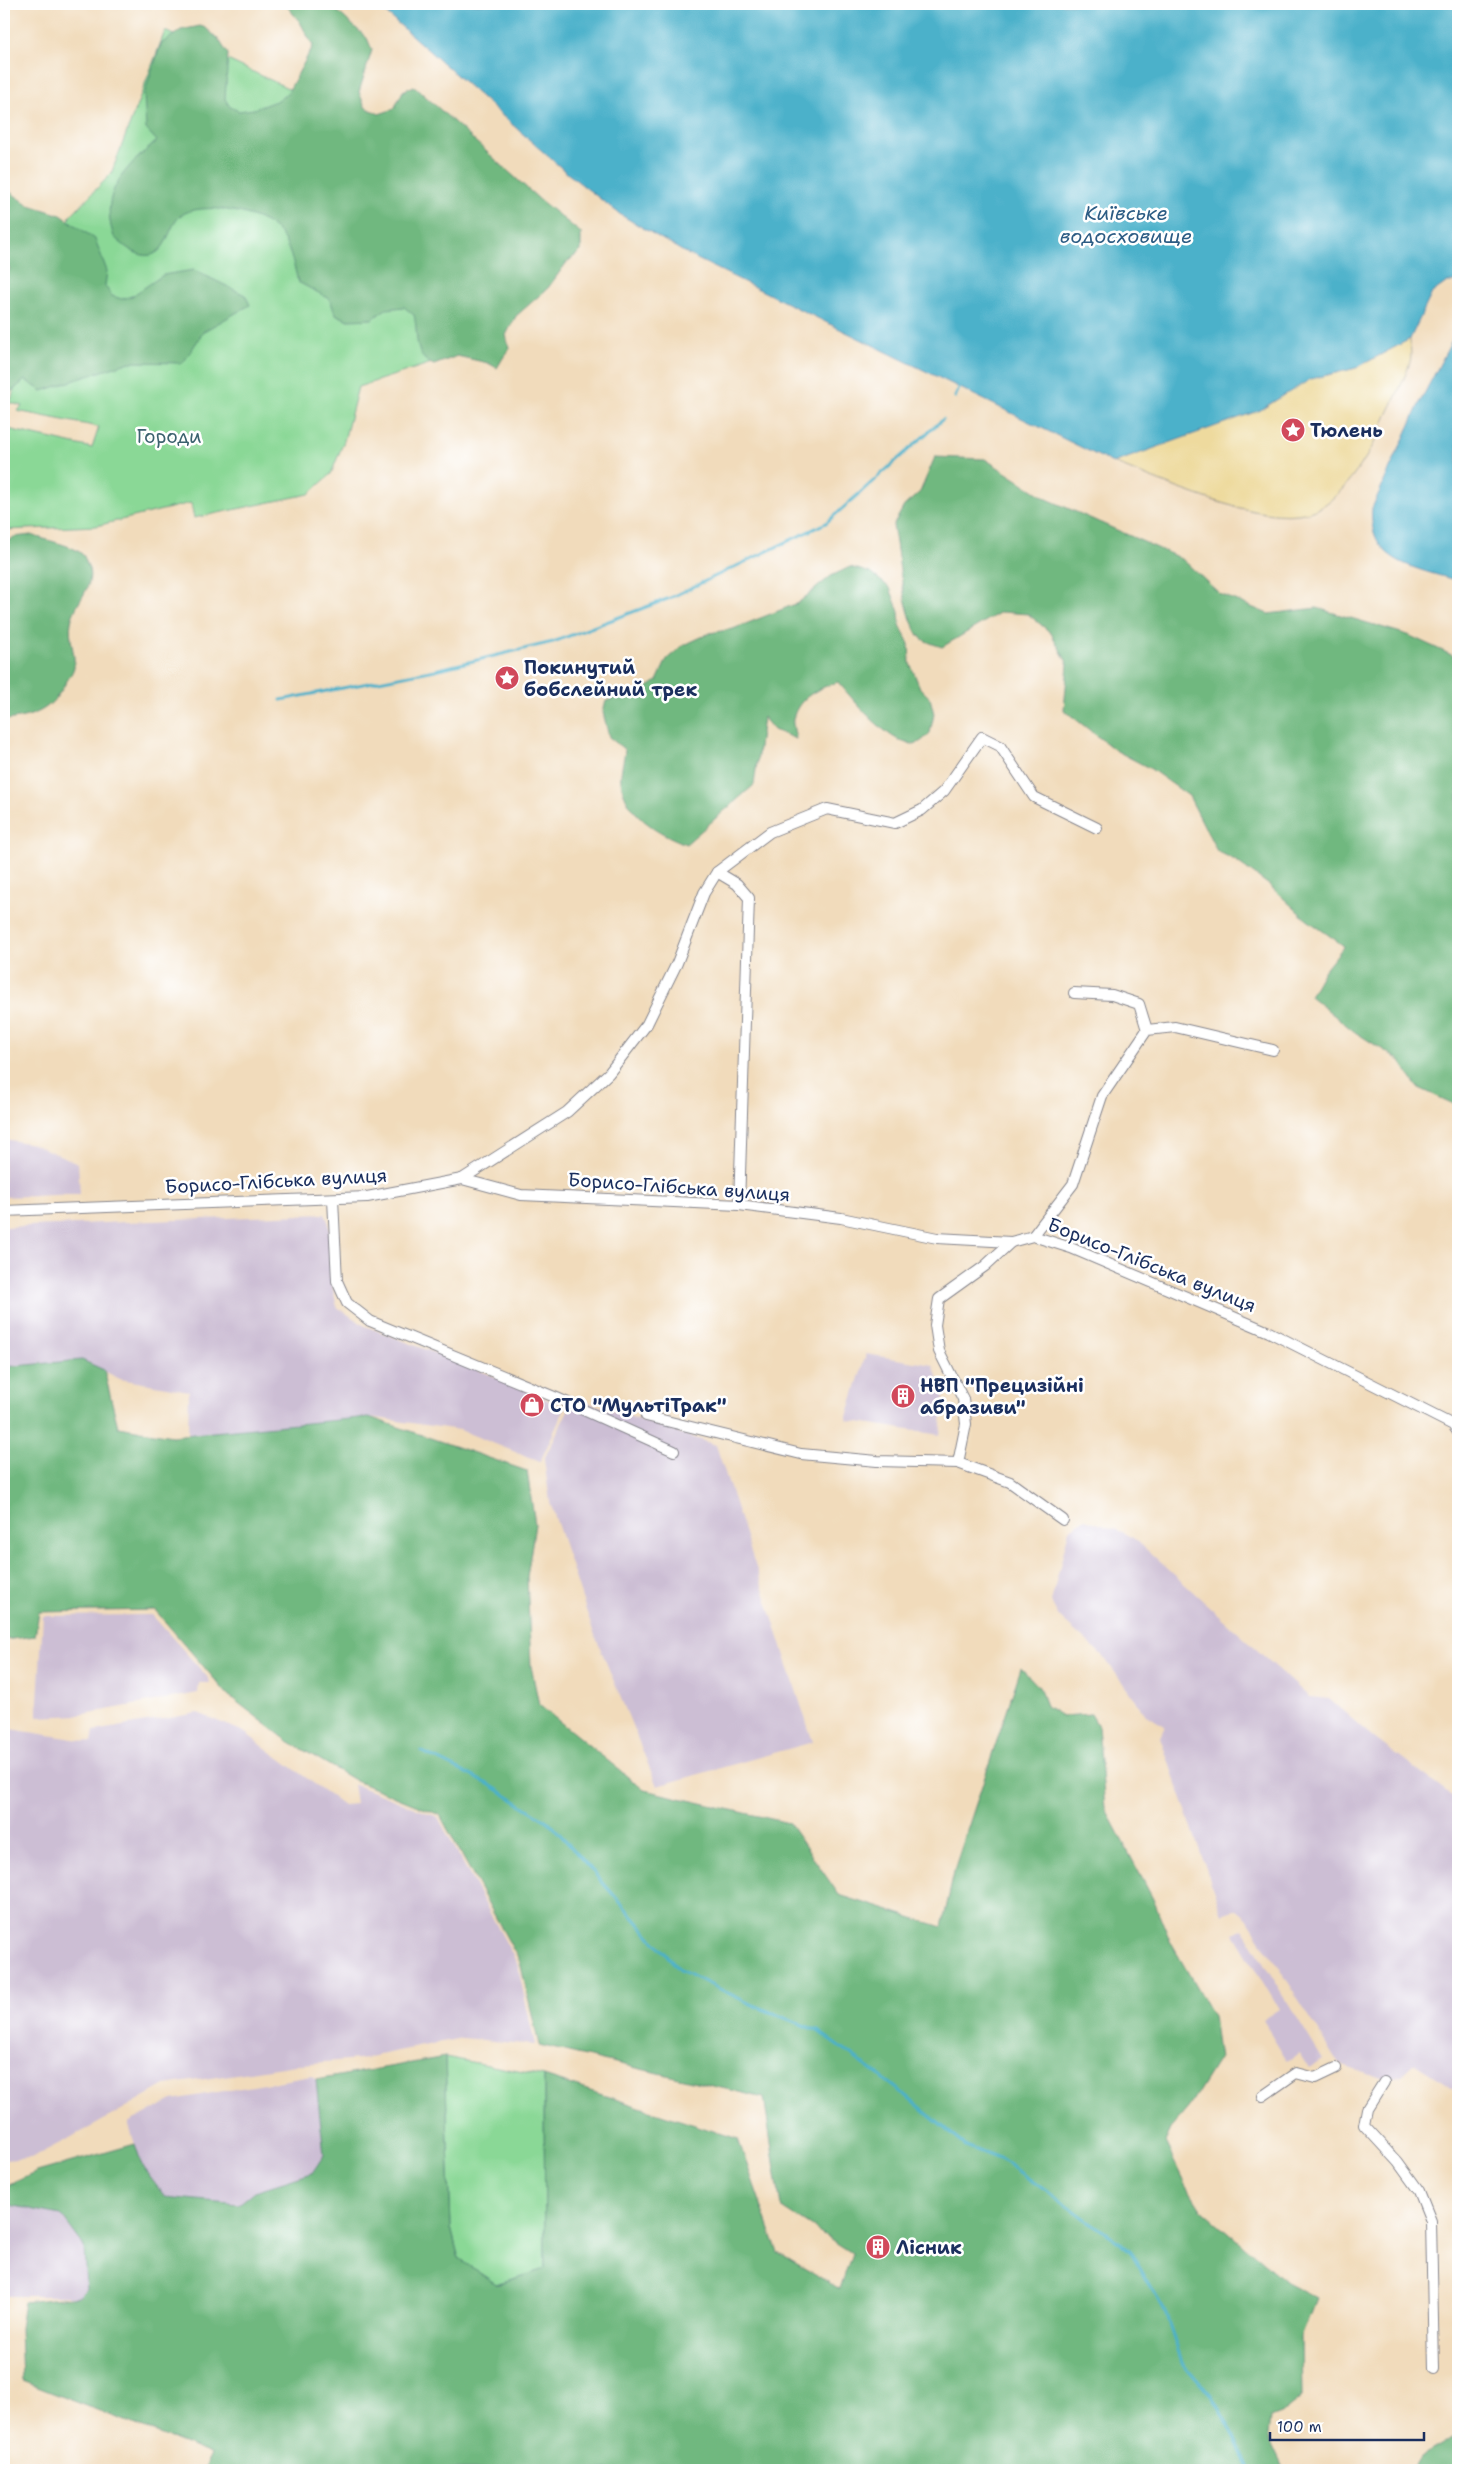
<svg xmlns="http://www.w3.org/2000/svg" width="1462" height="2474" viewBox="0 0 1462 2474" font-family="'Shantell Sans',sans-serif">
  <rect width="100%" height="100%" fill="#fff"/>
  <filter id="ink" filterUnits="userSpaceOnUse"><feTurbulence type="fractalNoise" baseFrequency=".02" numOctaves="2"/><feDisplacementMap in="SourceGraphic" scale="10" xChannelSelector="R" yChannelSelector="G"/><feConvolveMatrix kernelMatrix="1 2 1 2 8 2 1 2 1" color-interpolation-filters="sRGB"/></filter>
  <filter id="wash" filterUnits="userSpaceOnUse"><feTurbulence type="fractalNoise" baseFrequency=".0096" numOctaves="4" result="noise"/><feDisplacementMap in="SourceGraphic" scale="20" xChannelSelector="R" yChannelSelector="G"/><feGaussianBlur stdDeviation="1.12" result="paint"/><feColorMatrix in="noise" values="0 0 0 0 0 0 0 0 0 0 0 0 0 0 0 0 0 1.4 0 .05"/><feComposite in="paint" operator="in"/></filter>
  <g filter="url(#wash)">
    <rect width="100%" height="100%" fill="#f1dbbb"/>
    <g fill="#ccbed4">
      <polygon points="4,1139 33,1144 78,1163 80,1194 4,1197"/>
      <polygon points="325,1214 329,1224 333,1289 337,1307 365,1326 509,1382 565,1408 540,1462 460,1430 370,1417 188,1436 189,1391 120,1379 82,1360 4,1367 4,1227"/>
      <polygon points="866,1354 933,1365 944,1396 940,1435 846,1420"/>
      <polygon points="574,1398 716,1445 813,1742 657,1786 592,1628 550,1502 544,1459"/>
      <polygon points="1085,1519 1125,1533 1136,1540 1309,1697 1329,1699 1374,1738 1458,1801 1458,2091 1415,2064 1403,2075 1385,2077 1370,2075 1340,2065 1247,1918 1236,1909 1222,1914 1160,1737 1165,1726 1146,1715 1103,1656 1059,1617 1051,1602 1069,1530"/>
      <polygon points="152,1615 209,1679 210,1683 199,1683 198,1693 79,1715 37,1717 43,1616"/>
      <polygon points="198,1713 244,1732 343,1805 356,1804 353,1784 438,1817 517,1963 535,2045 462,2038 359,2059 302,2064 165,2085 95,2125 31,2158 4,2160 4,1728 92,1742 94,1731"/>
      <polygon points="1243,1929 1323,2060 1309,2069 1299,2053 1287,2061 1262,2020 1279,2009 1234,1934"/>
      <polygon points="311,2076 316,2080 324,2155 312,2173 255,2191 239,2204 165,2197 143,2168 128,2123 172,2100"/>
      <polygon points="4,2204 61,2215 84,2246 86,2289 84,2293 80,2296 4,2296"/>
    </g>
    <g fill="#8ad896" stroke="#52847a">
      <polygon points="165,31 305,96 499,341 358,387 344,441 331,474 309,494 194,518 191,503 96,526 4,530 4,444 8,429 92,448 99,427 17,411 23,406 10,403 70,216 111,174"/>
      <polygon points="445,2057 544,2076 545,2269 496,2284 459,2259 451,2228"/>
    </g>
    <g fill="#6fb87f" stroke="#45746e">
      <path d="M285,4H329L367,38L372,50L359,92L365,107L379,114L394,109L403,91L414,86L540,200L581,233V251L567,262L548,288L516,316L506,335L509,348L497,368L488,363L457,356L434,365C412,357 419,334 414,315L404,307L386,309L372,319L348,320L335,314L330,299L298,282C295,268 288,242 279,232C262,212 200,200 180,216C169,226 168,248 154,254C140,260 124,246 114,237C98,192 125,168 157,141L146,129L144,94L161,44L181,30L200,26L206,28L219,40L228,54L225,99L230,107L239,111L254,109L276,101L287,94L313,46L300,22Z"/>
      <polygon points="4,188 29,205 61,215 95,239 107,271 105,286 112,296 122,299 132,296 163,275 194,270 245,295 250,305 204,331 183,363 130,362 42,391 25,380 4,398 4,276 10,269 4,260"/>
      <path d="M935,457L985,459L1047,499L1182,559L1220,594L1268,614L1317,608L1408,635L1458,658V1106L1417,1087L1399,1060L1355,1032L1310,996L1324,971L1344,946L1306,919L1269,885L1235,860L1217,851L1189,796L1151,769L1115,750L1064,710L1068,664L1051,633L1028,614L1001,612L942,647C936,645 926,642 921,638C903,618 899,554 893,526L904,506L920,492Z"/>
      <path d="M31,535C44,540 74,545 83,555C85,557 86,563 88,566C96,587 75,601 71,622C68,637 76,655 74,667C73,672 68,679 65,684C51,711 33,717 4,720V543L14,537Z"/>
      <path d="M850,567L871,573L890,588L899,612L900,625L909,644L910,663L920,688L930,698L934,714L930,733C927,736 922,741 918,743C895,752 851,697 838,682C819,688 798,697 793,719C792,724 795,733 796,739L774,730L763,717L754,785L686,844C658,833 625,815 621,781C620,772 624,760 625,750L609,737L603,712L606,701L619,697H633L657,681L667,659L682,646L710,633L733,629L798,603L831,576Z"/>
      <polygon points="82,1360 104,1370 118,1427 172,1436 369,1417 527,1471 535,1524 527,1577 531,1666 539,1705 644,1790 789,1823 839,1895 942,1927 956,1864 1021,1668 1039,1687 1046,1706 1062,1716 1091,1714 1098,1726 1105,1808 1153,1899 1171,1943 1213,2016 1219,2059 1189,2107 1172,2127 1165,2142 1186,2185 1202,2210 1287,2283 1316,2298 1301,2336 1302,2397 1285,2411 1270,2417 1268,2436 1284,2470 206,2470 211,2454 22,2381 20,2328 24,2302 80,2296 86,2289 84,2246 61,2215 10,2205 4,2202 4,2187 37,2172 135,2144 143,2168 165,2197 239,2204 255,2191 312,2173 324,2155 316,2080 445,2057 451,2228 459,2259 496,2284 545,2269 544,2076 738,2139 778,2253 840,2289 852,2253 781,2207 764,2098 539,2045 520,1962 440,1815 356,1781 288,1741 228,1695 155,1610 39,1612 35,1636 4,1640 4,1367"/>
      <polygon points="1458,2435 1458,2470 1412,2470 1420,2457"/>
    </g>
    <path fill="#eeda9e" stroke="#84847e" d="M1410,339C1410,346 1412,355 1410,362C1403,385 1389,409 1380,431C1368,458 1339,504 1309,512C1258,526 1162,481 1113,463L1266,407L1295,387L1311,379L1356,368Z"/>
    <g fill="#4bb1ca" stroke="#337094">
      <polygon points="376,4 1458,4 1458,282 1447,282 1432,293 1410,339 1356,368 1311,379 1258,411 1113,463 689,255 621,215 567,173"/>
      <path d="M1458,329V581C1417,568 1367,563 1372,508L1422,398Z"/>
    </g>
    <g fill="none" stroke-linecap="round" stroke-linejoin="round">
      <g stroke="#4bb1ca" stroke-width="3">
        <polyline points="955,397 961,384"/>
        <polyline points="281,700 435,670 553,642 670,598 826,523 943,419"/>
        <polyline points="421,1751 490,1785 550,1823 680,1970 755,2006 818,2031 891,2084 966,2146 1002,2160 1130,2250 1164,2309 1182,2362 1212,2397 1235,2437 1249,2470"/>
      </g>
    </g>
  </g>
  <g filter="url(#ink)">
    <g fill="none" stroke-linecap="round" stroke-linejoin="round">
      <defs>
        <g id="street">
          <polyline points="717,872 737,884 749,898 739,1205"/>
          <polyline points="1074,993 1112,995 1139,1004 1147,1030"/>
          <polyline points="462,1179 567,1112 609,1073 647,1024 677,963 704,893 717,872 770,832 827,809 895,823 922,810 944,791 982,737 1000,746 1034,797 1097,828"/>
          <polyline points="333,1199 337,1281 347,1303 370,1321 557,1398 674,1451"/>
          <polyline points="4,1211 367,1197 462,1179 521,1195 739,1205 841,1218 937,1238 1011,1242 1033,1236 1071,1248 1269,1332 1453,1425 1458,1432"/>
          <polyline points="1033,1236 1073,1184 1102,1096 1147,1030 1175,1027 1273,1050"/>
          <polyline points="646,1416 801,1454 877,1461 958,1463 966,1424 963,1399 939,1351 935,1325 939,1299 985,1266 1011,1242"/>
          <polyline points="958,1463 1010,1482 1063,1520"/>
          <polyline points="1384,2082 1367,2109 1364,2125 1398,2162 1419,2191 1431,2221 1434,2369"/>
          <polyline points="1263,2096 1296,2073 1315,2078 1336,2068"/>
        </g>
      </defs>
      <use href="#street" stroke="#86858c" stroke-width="12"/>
      <use href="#street" stroke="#fff" stroke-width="10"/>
    </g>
  </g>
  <defs>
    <symbol id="sight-disc" viewBox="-11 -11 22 22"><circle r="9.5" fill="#d1495b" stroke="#fff"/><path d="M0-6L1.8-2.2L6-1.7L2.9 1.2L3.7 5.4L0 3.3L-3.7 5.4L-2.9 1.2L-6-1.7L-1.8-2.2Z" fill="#fff"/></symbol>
    <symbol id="building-disc" viewBox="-11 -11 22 22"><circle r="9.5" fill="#d1495b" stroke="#fff"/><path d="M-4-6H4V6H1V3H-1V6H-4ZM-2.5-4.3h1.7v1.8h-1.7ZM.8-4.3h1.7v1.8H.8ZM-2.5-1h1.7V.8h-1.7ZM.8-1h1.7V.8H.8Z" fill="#fff"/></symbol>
    <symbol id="shop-disc" viewBox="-11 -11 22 22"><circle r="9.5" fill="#d1495b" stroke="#fff"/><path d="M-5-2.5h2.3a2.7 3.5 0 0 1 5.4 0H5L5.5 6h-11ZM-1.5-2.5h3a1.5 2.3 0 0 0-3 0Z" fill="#fff"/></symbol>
  </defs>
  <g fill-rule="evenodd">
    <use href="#sight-disc" x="1279" y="416" width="28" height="28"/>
    <use href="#sight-disc" x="493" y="664" width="28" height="28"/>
    <use href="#building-disc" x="889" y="1382" width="28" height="28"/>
    <use href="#shop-disc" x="518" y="1391" width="28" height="28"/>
    <use href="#building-disc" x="864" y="2233" width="28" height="28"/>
  </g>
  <g text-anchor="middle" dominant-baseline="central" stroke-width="5" stroke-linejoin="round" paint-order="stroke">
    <g font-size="19" font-weight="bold" fill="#1b2f5e" stroke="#fff" text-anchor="start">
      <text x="1310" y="430">Тюлень</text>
      <text x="524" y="667">Покинутий<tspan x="524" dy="22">бобслейний трек</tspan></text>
      <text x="920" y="1385">НВП "Прецизійні<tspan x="920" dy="22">абразиви"</tspan></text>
      <text x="550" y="1405">СТО "МультіТрак"</text>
      <text x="896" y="2247">Лісник</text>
    </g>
    <g font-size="19" fill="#3c626f" stroke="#fff">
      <text x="169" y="436">Городи</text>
    </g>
    <g font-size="19" fill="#1b2f5e" stroke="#fff">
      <text transform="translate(276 1181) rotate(-3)">Борисо-Глібська вулиця</text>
      <text transform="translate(679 1187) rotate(4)">Борисо-Глібська вулиця</text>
      <text transform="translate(1152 1265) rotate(22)">Борисо-Глібська вулиця</text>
    </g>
    <g font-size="20" font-style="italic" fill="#2c5c84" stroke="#fff">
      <text x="1126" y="213">Київське<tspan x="1126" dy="23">водосховище</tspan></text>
    </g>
  </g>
  <rect width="1462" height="2474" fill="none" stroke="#fff" stroke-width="20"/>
  <path d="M1270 2432v8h154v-8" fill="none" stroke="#1b2f5e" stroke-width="2.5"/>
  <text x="1277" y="2432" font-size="15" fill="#1b2f5e" stroke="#ffffff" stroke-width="4" paint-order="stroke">100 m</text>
</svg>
